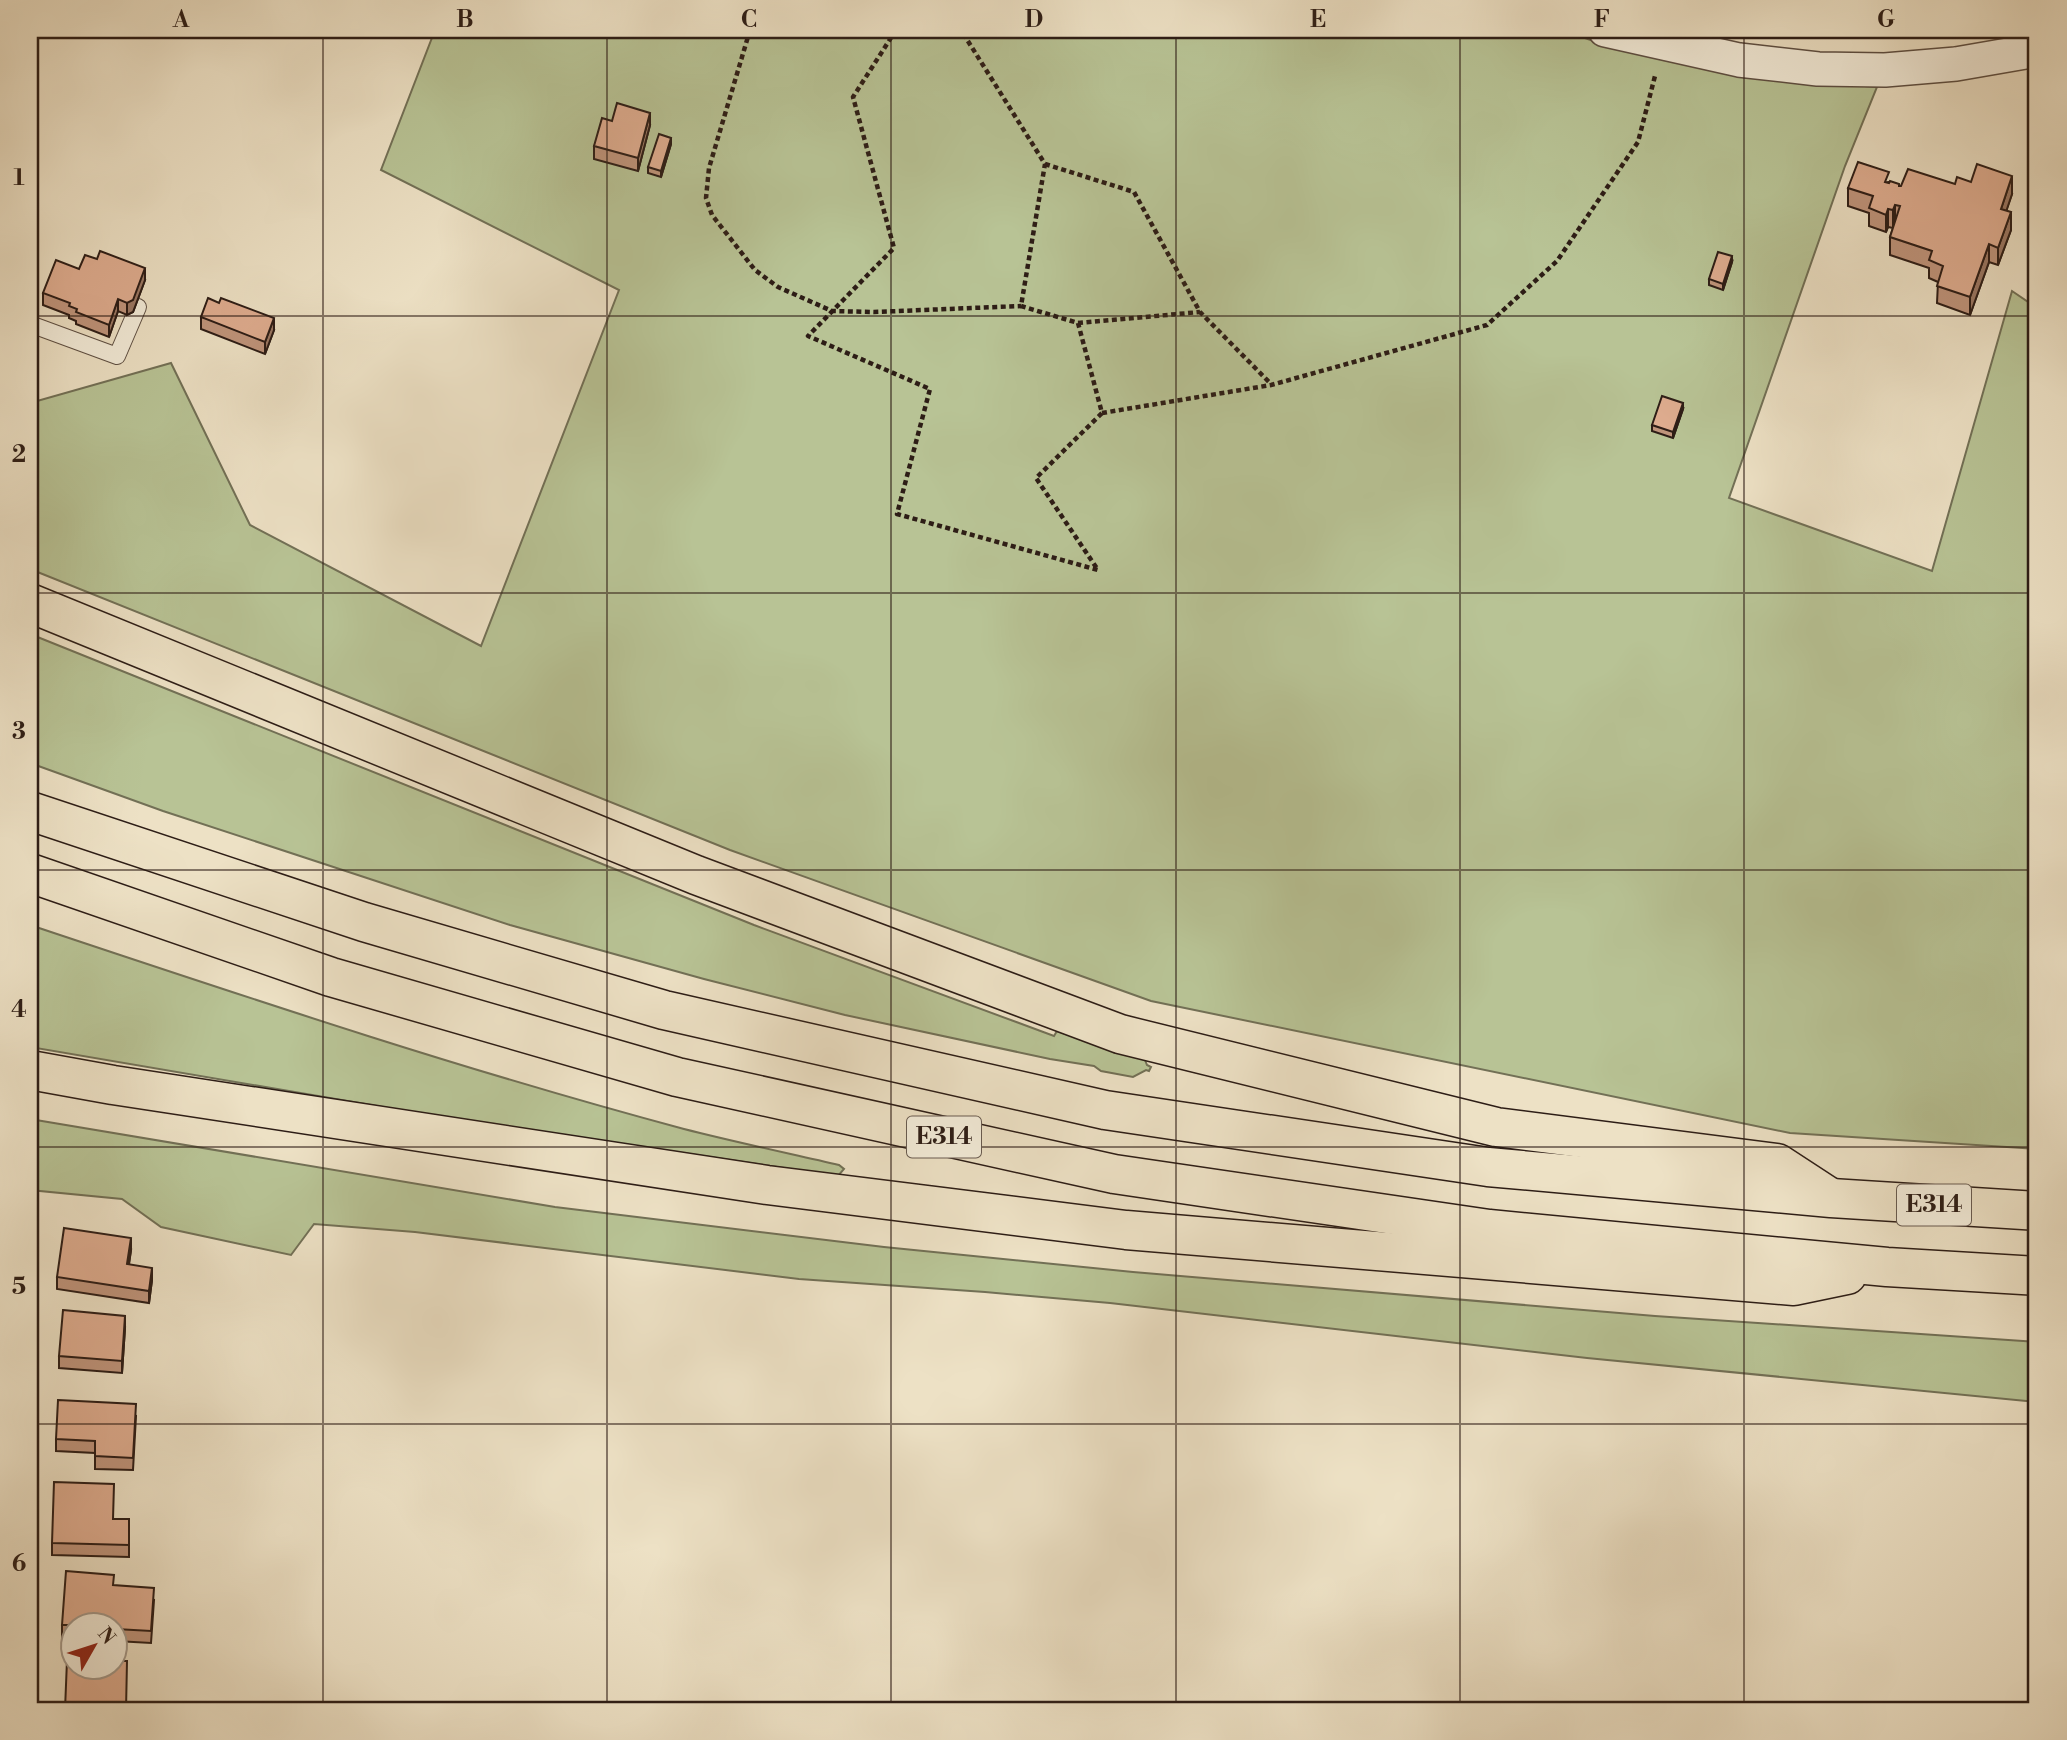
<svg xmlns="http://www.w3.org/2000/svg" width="2067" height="1740" viewBox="0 0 2067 1740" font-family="'Libre Bodoni',serif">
  <rect width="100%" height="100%" fill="#ede1c5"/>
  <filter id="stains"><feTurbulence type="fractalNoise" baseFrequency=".00286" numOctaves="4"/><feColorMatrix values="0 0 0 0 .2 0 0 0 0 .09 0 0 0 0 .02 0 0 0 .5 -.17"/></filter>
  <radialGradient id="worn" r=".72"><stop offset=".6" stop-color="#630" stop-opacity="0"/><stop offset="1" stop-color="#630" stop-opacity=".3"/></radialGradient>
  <g fill="#b8c395" stroke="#727056" stroke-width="2">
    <polygon points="435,30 1563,30 1596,42 1738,76 1877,87 1845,166 1729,498 1932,571 2012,291 2037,308 2037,1149 1790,1133 1151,1001 730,850 30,569 30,403 171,363 250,525 481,646 619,290 381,170"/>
    <polygon points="30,634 754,925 1054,1036 1057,1031 1145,1060 1147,1065 1151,1067 1149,1071 1146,1070 1133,1077 1101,1071 1094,1066 1050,1059 845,1015 704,979 510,925 163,811 30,763"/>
    <path d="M30,925C246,997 463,1070 684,1129C735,1142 787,1153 839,1165L844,1169L838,1176L447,1118L30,1047Z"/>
    <polygon points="30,1119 555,1207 884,1247 1133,1272 1655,1316 2037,1342 2037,1402 1587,1358 1110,1303 985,1292 799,1279 415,1232 314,1224 291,1255 161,1227 122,1199 30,1190"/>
  </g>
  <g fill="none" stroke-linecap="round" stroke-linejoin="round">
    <defs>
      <polyline id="service" points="30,324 117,356 138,307"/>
      <polyline id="minor" points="1605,30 1739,60 1818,69 1885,70 1956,64 2037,50"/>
      <g id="motorway">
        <polyline points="30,603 696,875 1120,1034 1496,1127 1777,1163 1826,1195"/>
        <polyline points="30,811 364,922 664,1010 1105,1110 1488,1167 1831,1198 2037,1211"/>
        <polyline points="30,873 331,977 677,1077 1114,1174 1489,1229 1887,1267 2037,1276"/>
        <polyline points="30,1070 113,1085 767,1185 1126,1230 1794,1286 1847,1275"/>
      </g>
    </defs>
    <use href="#service" stroke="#5d4e42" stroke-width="18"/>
    <use href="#minor" stroke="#5d4e42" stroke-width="36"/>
    <use href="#motorway" stroke="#2d1d16" stroke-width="41"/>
    <g stroke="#2d1d16" stroke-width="4.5" stroke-dasharray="5 3.5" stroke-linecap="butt">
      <polyline points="750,30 709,168 706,198 712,215 755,270 778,287 832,311 874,312 1021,306"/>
      <polyline points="896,30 853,97 894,248 808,336 930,389 897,514 1098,570 1036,478 1102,413 1078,323 1021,306 1045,164 961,30"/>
      <polyline points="1045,164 1134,192 1200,312 1271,384"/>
      <polyline points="1078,323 1200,312"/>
      <polyline points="1102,413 1271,385 1487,325 1557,261 1638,142 1655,76"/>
    </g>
    <use href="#service" stroke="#f3ecd9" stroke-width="16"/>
    <use href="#minor" stroke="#f3ecd9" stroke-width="33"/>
    <use href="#motorway" stroke="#ede1c5" stroke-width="38"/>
  </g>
  <g fill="#bf947b" stroke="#2d1d16" stroke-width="2">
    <polygon points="612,121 650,125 638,171 594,159 594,146"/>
    <polygon points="671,144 661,177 648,173 648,167"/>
    <polygon points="1889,182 1899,186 1955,184 2012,194 2006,211 2011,230 1998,265 1989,262 1970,315 1937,303 1938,282 1929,278 1929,268 1890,255 1890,237 1893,228 1888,227 1886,232 1869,226 1869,213 1848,206 1848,188"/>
    <polygon points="1732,262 1723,290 1709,285 1709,279"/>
    <polygon points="79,269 145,280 133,312 127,315 118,311 109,337 76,324 76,321 69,318 69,315 43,305 43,293"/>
    <polygon points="201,317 274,330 265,354 201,329"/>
    <polygon points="1683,409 1673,438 1652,431 1652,425"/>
    <polygon points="131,1250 129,1264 152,1280 149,1303 57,1289 57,1277"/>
    <polygon points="125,1328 122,1373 59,1368 59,1356"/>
    <polygon points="136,1416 133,1470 95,1469 95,1453 56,1451 56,1439"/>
    <polygon points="113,1519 129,1519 129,1557 52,1555 52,1543"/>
    <polygon points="154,1600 151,1643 116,1641 116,1625 74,1625 74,1638 62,1637 62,1625"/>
  </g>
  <g fill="#9b7864" stroke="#2d1d16" stroke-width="2">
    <polygon points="650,113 650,125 638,171 638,158"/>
    <polygon points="671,138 671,144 661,177 661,171"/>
    <polygon points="2012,176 2012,194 2001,227 2001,209"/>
    <polygon points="1895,205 1895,223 1893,228 1893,210"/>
    <polygon points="1888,209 1888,227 1886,232 1886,215"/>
    <polygon points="2011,212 2011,230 1998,265 1998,248"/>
    <polygon points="1989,244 1989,262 1970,315 1970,297"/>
    <polygon points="1732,256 1732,262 1723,290 1723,284"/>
    <polygon points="145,268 145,280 133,312 127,315 127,303"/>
    <polygon points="118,299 118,311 109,337 109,325"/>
    <polygon points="274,318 274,330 265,354 265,342"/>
    <polygon points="1683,403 1683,409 1673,438 1673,432"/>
    <polygon points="131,1238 131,1250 127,1276 127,1264"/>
    <polygon points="152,1268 152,1280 149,1303 149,1291"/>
    <polygon points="125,1316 125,1328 122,1373 122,1361"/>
  </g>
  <g fill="#deac8f" stroke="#2d1d16" stroke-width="2">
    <polygon points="617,103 650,113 638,158 594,146 602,118 612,121"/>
    <polygon points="659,134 671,138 661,171 648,167"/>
    <polygon points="1858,162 1889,172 1885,182 1889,183 1890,181 1899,184 1899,186 1901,186 1908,169 1955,184 1957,177 1971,182 1977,164 2012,176 2001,209 2011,212 1998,248 1989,244 1970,297 1937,286 1943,266 1929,260 1932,251 1890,237 1900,206 1895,205 1893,210 1888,209 1886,215 1869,208 1873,196 1848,188"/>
    <polygon points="100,251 145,268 133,300 127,303 118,299 109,325 76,312 77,309 69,306 70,303 43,293 56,260 79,269 85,255 97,259"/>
    <polygon points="1718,252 1732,256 1723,284 1709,279"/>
    <polygon points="208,298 219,303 221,298 274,318 265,342 201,317"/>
    <polygon points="1662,396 1683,403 1673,432 1652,425"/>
    <polygon points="64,1228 131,1238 127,1264 152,1268 149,1291 57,1277"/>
    <polygon points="63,1310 125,1316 122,1361 59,1356"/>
    <polygon points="58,1400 136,1404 133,1458 95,1456 95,1441 56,1439"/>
    <polygon points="54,1482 114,1484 113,1519 129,1519 129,1545 52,1543"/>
    <polygon points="66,1571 114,1575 113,1585 154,1588 151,1631 116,1629 116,1625 62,1625"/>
    <polygon points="67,1660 74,1660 74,1667 116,1667 116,1661 127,1661 126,1710 65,1710"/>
  </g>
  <path fill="none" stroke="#2d1d16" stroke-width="2" stroke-opacity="0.55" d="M323,30V1710M607,30V1710M891,30V1710M1176,30V1710M1460,30V1710M1744,30V1710M30,316H2037M30,593H2037M30,870H2037M30,1147H2037M30,1424H2037"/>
  <g text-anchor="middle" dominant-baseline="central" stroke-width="6" stroke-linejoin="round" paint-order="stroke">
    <g fill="#f3ecd9" stroke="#685b50" stroke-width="2">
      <rect x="907" y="1116.5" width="74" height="41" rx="5"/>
      <rect x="1897" y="1184.5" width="74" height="41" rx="5"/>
    </g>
    <g font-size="24" font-weight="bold" fill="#2d1d16">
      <text x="944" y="1137">E314</text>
      <text x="1934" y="1205">E314</text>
    </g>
  </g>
  <rect width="2067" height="1740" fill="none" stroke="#ede1c5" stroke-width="77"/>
  <g transform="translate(94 1646) rotate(51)"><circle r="33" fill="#f3ecd9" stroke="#a4998b" stroke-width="2"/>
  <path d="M0-5L12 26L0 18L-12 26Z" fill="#8f2418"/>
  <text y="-10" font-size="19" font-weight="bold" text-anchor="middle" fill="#2d1d16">N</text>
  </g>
  <rect x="38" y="38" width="1990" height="1664" fill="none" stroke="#2d1d16" stroke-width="2.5"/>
  <g font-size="23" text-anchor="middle" font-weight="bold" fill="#2d1d16">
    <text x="181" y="27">A</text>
    <text x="465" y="27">B</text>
    <text x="749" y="27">C</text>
    <text x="1034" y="27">D</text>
    <text x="1318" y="27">E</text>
    <text x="1602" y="27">F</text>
    <text x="1886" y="27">G</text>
    <text x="19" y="185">1</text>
    <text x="19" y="462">2</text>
    <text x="19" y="739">3</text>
    <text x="19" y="1017">4</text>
    <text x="19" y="1294">5</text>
    <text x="19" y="1571">6</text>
  </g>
  <rect width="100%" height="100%" filter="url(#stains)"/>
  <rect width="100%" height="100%" fill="url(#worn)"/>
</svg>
